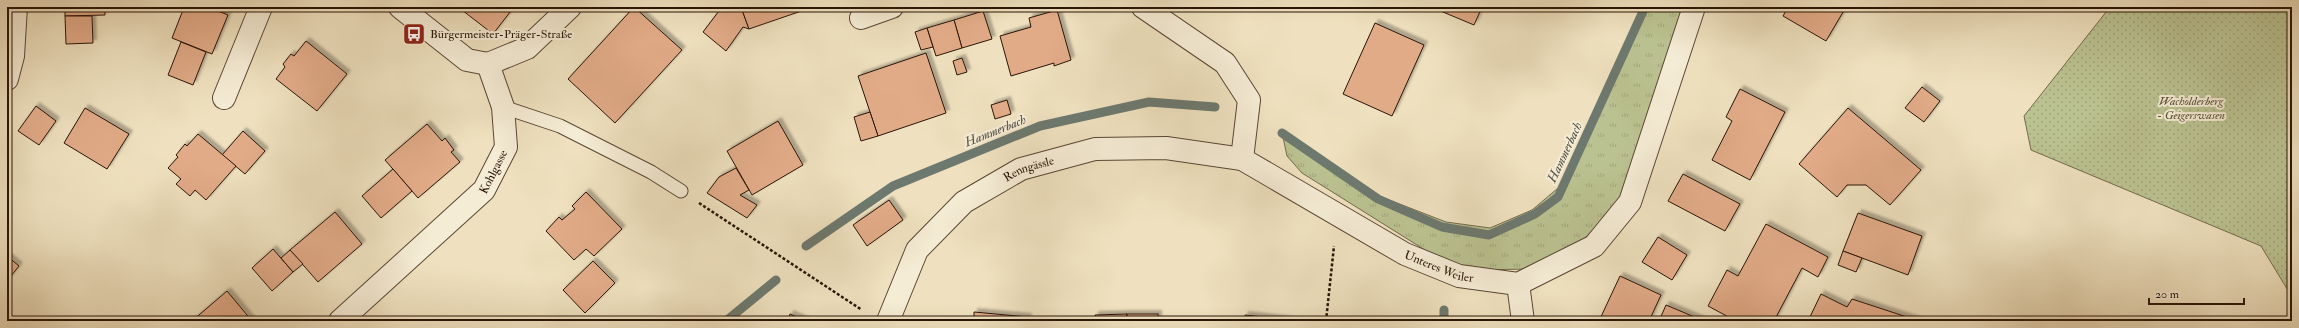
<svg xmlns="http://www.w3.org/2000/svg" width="2299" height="328" viewBox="0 0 2299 328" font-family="'IM FELL Double Pica',serif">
<defs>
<pattern id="grass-tufts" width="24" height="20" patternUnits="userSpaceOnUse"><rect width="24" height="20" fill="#bbc291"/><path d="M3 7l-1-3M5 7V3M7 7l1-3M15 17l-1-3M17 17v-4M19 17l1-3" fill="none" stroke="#a1a67c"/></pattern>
<pattern id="park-dots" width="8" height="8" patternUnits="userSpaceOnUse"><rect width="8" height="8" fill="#bbc291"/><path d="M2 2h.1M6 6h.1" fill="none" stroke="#a1a67c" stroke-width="1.8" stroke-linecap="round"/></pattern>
<filter id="shadow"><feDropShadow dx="3.5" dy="-3.5" stdDeviation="1" flood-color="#0004"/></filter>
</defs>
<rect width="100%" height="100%" fill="#efe1bf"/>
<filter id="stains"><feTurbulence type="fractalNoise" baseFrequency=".005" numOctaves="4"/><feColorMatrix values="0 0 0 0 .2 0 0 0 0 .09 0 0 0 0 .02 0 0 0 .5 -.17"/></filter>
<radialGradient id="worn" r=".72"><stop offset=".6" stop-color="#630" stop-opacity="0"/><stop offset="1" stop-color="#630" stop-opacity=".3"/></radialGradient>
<path fill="url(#grass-tufts)" stroke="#726b4c" d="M1644,7H1691L1620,202L1583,240L1533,269L1468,270L1425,250L1302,173L1287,156L1283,137L1379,196L1446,222L1490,228L1532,210L1564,183Z"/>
<path fill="url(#park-dots)" stroke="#726b4c" d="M2110,7H2292V297L2261,246L2031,150L2024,116Z"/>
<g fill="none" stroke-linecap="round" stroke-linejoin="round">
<g stroke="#6d796f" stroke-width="9">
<path d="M1282,133L1378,199L1442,227L1489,235L1535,214L1558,197L1645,7"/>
<path d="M806,246L893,186L1040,126L1149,102L1215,107"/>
<path d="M1444,310V321"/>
<path d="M726,321L776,280"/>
</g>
</g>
<g fill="#e2ab88" stroke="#291407" filter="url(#shadow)">
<path d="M65,7H105V15L65,16Z"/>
<path d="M182,7H208L228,15L212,54L172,38L183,10H181Z"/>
<path d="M458,7H514L493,34Z"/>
<path d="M634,7L682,50L615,123L568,79Z"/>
<path d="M722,7H741L749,29L743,27L726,51L703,32Z"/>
<path d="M741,7H813L749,29Z"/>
<path d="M1431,7H1482L1474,25Z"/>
<path d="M1788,7H1846L1826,41L1783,16Z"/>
<path d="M1057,10L1071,60L1054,66V63L1011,76L1000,36L1031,27L1029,18Z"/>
<path d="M983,11L992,39L962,48L954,20Z"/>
<path d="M65,16H92L93,43L66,44Z"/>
<path d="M954,20L962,48L936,56L927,28Z"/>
<path d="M1375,23L1424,45L1392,116L1343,94Z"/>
<path d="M927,28L933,47L921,50L915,32Z"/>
<path d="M306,41L347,74L317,111L276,79L285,67L283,64L291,54L294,56Z"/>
<path d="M181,42L206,52L193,85L168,75Z"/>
<path d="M926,53L946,113L878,136L858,76Z"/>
<path d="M962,58L967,72L957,75L953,61Z"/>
<path d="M1922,87L1940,101L1924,122L1905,108Z"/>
<path d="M1740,89L1785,112L1750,180L1712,160L1732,121L1726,117Z"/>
<path d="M1007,100L1011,114L995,119L991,105Z"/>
<path d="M36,106L56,121L39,145L18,131Z"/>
<path d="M85,108L129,134L107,169L64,143Z"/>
<path d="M1848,108L1921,170L1890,205L1866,185H1847L1837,197L1799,164Z"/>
<path d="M870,112L878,136L861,141L854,117Z"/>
<path d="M778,121L803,165L752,195L727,151Z"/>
<path d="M427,124L442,141L445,138L454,150L451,152L460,162L418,198L385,160Z"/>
<path d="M243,131L265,151L245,174L222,155Z"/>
<path d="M198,134L236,166L206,200L195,190L190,196L176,184L181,179L168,168L178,157L176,155L185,144L187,146Z"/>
<path d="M736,168L749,190L740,195L757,205L747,218L707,193L719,177Z"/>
<path d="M393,169L412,191L381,218L362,196Z"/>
<path d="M1683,174L1740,204L1725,231L1668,201Z"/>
<path d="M586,192L622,229L594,256L586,249L574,260L546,231L559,217L562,220L575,209L572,206Z"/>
<path d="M889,200L903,220L867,246L853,225Z"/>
<path d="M335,212L362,244L318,282L290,250Z"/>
<path d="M1858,213L1922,236L1908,275L1843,251Z"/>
<path d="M1766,224L1828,257L1818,277L1802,268L1774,321H1736L1708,306L1727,270L1738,276Z"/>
<path d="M1658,237L1687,255L1672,280L1642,262Z"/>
<path d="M273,249L293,272L272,291L252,268Z"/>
<path d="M290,250L303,264L293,272L281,258Z"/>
<path d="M1843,251L1862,258L1856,272L1838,265Z"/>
<path d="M7,256L19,266L7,281Z"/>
<path d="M593,261L615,283L585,313L563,290Z"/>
<path d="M1620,276L1661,295L1649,321H1599Z"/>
<path d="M227,291L252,321H192Z"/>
<path d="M1821,294L1847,307L1852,299L1919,321H1808Z"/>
<path d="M1666,305L1704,321H1659Z"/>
<path d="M974,312L1028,317V321H974Z"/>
<path d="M790,314L806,321H787Z"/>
<path d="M1127,314V321H1095V315Z"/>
<rect x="1127" y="314" width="31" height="7"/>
<path d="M1245,315L1290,320V321H1244Z"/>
</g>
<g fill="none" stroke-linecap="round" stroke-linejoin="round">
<g stroke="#5a4735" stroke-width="15">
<path id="lane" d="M503,107L560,126L651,172L681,191"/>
</g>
<g stroke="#5a4735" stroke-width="24">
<g id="street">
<path d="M400,7L467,60L488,64"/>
<path id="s1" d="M1143,7L1225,63L1249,100L1242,159L1405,254L1459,276L1518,284L1594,246L1630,202L1694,7"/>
<path d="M861,18L892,7"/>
<path d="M7,79L13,56L16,7"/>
<path d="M224,98L261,7"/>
<path d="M1518,284L1523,321"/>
<path id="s2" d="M340,321L484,190L506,147L503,107L488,64L527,48L570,7"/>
<path id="s3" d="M888,321L917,250L964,202L1021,169L1095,149L1166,148L1242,159"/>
</g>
</g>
<g stroke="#291407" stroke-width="2.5" stroke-dasharray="3 2" stroke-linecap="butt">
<path d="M699,203L862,310"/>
<path d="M1326,321L1334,246"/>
</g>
<use href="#lane" stroke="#f5ecd5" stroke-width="13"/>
<use href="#street" stroke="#f5ecd5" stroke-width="22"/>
</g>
<defs>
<g id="bus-square" transform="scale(1.15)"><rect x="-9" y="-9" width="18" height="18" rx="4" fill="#8f2418" stroke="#f5ecd5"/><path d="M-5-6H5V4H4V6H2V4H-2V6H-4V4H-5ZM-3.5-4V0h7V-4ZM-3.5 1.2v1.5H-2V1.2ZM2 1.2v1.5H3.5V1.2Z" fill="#fff"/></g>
</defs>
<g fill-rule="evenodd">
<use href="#bus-square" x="414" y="34"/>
</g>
<g text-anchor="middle" stroke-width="4" stroke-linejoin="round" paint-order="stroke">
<g font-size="12" fill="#291407" stroke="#f5ecd5" text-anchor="start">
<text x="430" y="38">Bürgermeister-Präger-Straße</text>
</g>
<g font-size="12" font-style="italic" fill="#5c5137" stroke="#f5ecd5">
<text x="2191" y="105">Wacholderberg<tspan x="2191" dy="14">- Geigerswasen</tspan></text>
</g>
<g font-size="12" fill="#291407" stroke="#f5ecd5">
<text dy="4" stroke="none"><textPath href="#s3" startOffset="217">Renngässle</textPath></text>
<text dy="4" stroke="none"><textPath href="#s2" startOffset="215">Kohlgasse</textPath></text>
<text dy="4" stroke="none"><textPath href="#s1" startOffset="428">Unteres Weiler</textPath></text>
</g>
<g font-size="13" font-style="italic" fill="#514f44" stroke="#f5ecd5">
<text transform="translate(995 130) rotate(-22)" y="5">Hammerbach</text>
<text transform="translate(1564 152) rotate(-65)" y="5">Hammerbach</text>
</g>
</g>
<rect width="2299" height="328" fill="none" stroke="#efe1bf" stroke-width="24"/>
<rect x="8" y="8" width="2283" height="312" fill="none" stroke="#291407" stroke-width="2"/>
<rect x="12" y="12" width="2275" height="304" fill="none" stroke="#291407"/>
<path d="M2149 298v6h95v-6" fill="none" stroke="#291407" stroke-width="2"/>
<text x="2155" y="298" font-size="12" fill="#291407" stroke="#f5ecd5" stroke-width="3" paint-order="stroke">20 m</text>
<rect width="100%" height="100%" filter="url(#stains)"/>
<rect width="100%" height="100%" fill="url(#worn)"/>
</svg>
